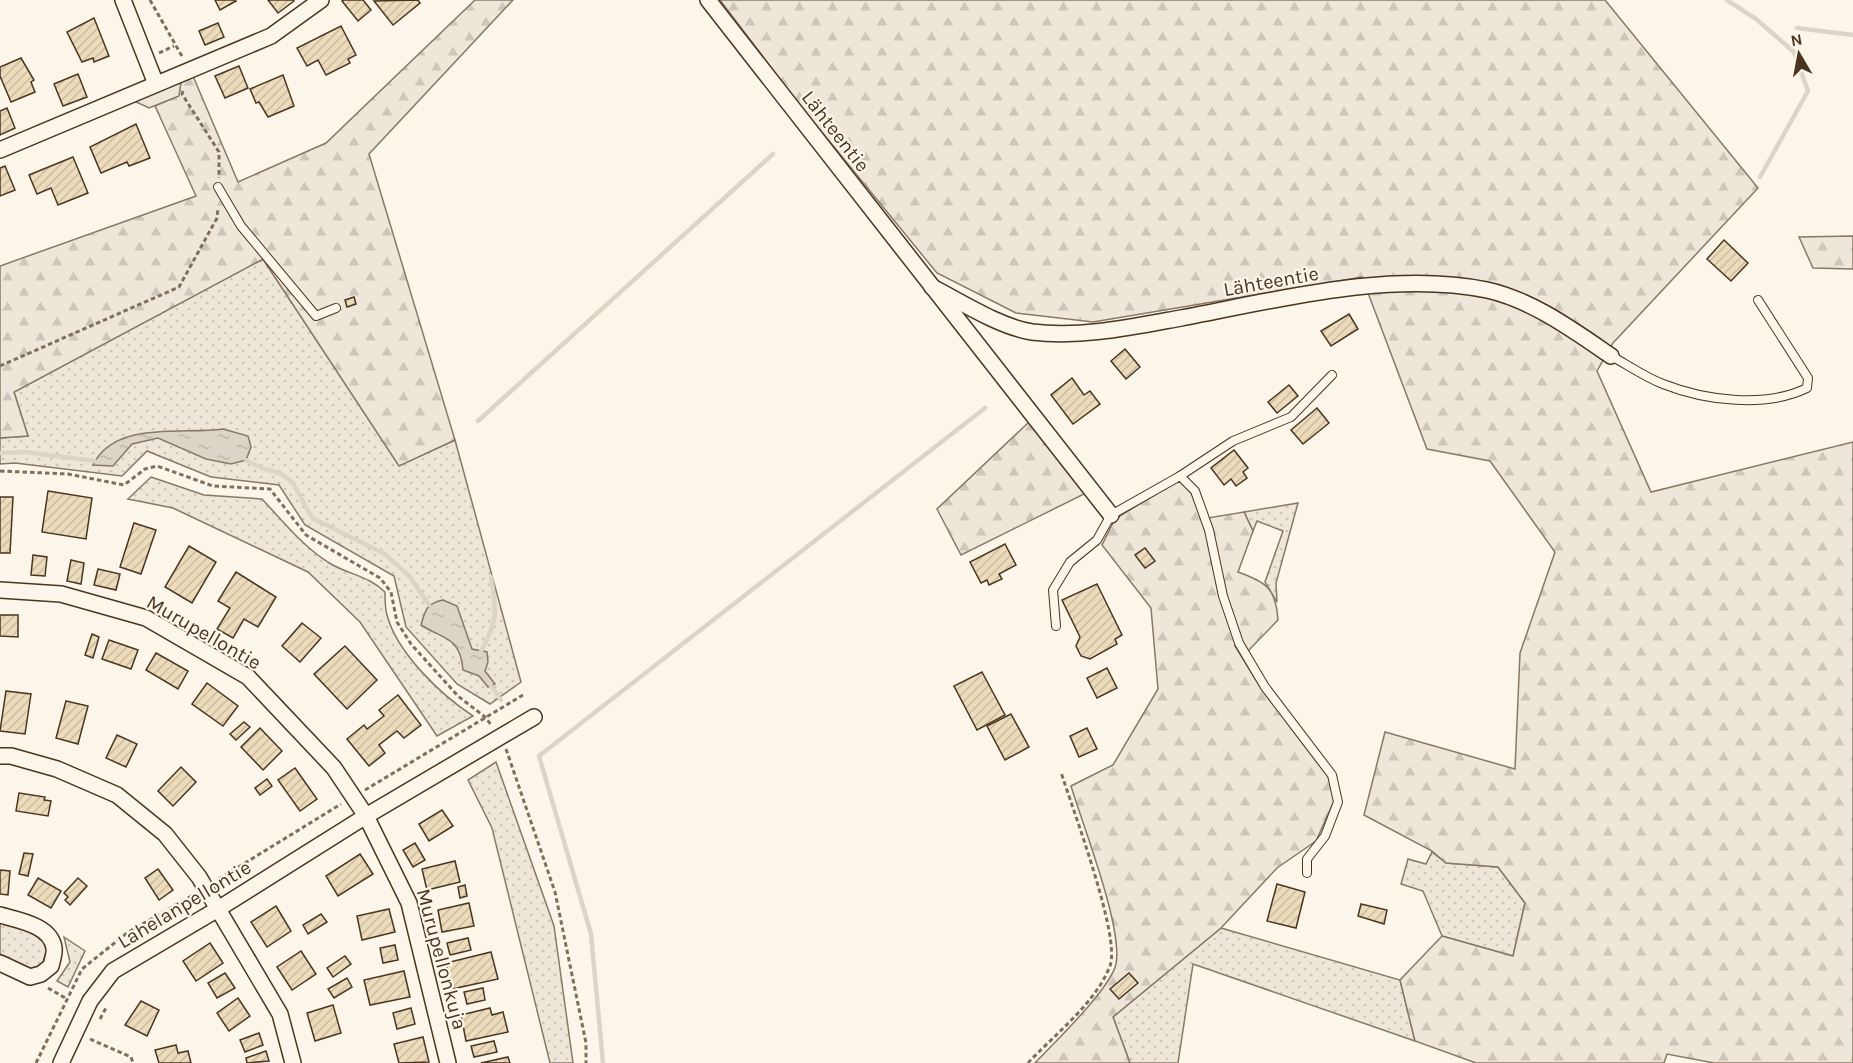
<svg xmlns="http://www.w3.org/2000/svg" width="1853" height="1063" viewBox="0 0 1853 1063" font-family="Karla,sans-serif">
<defs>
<pattern id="grass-dots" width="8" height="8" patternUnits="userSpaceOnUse" patternTransform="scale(1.5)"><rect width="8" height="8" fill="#ede6d9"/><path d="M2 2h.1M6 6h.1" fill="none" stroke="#cdc6ba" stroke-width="1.8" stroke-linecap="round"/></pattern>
<pattern id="forest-firs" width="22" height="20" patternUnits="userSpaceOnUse" patternTransform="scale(1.5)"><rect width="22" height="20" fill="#ede6d9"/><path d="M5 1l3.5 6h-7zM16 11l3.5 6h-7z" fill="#cdc6ba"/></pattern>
<pattern id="water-ripples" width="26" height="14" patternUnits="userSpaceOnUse" patternTransform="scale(1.5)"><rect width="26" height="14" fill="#dcd4c6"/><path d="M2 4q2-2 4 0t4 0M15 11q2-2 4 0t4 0" fill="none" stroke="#beb7aa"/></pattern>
<pattern id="building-hatch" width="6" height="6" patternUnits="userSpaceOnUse" patternTransform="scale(1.5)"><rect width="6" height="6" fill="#ecdcbc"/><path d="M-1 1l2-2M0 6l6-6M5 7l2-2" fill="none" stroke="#ccbda1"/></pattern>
</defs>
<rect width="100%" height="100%" fill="#fbf6e9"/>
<g fill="url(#grass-dots)" stroke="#887966" stroke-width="1.5">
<path d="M263,259L399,465L455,440L521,682L490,704L457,684L406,627L394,576L305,525L279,485L211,477L147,451L122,476L15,463L0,464V438L28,436L14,392Z"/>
<path d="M151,477L204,495L262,499C283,521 304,548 331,564C350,575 369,576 385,592C385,599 385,608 387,615C397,653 441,695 473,716L437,736L360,622L308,572L173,508L128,499Z"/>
<path d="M1298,503L1276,583L1277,602L1265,582L1283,531L1257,521L1253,531L1244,512Z"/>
<path d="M496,762L554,926L573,1063H550L492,828L468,780Z"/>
<path d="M1432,852L1446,863L1498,867L1525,903L1513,956L1442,936L1423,891L1401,884L1408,859L1426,864Z"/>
<path d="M0,920L21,926L44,940L47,949L42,965L29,969L0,954Z"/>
<path d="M1221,928L1400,980L1415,1041L1193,964L1178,1063H1130L1113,1017Z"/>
<path d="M64,937L85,951L68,987L57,981L70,962Z"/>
</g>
<g fill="url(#forest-firs)" stroke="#887966" stroke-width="1.5">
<path d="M475,0H513L369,154L455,440L399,466L263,259L14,392L28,436L0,438V266L196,196L155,106L178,96L181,82L193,76L238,182L326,143Z"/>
<path d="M720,0H1605L1758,188L1613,343L1597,371L1651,492L1853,442V1063H1714L1667,1054L1664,1063H1476L1415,1041L1400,980L1442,936L1513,956L1525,903L1498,867L1446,863L1432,851L1364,815L1385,732L1515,769L1520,653L1555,552L1490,461L1427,449L1362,277L1093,322L1016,313L937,273L798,103Z"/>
<path d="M1853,236V269L1813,268L1799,237Z"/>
<path d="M1029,422L1086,493L961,555L937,509Z"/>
<path d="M1179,480L1192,494L1202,519L1244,512L1253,531L1238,572C1266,582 1276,588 1278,620L1249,650L1235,646L1262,690L1329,778L1334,801L1316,841L1277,868L1221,928L1113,1017L1130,1063H1035C1054,1043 1111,988 1116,964C1123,927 1083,826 1071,786L1113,765L1158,689L1151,608L1102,545L1115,519Z"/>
</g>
<path fill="#ede7d9" stroke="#887966" stroke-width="1.5" d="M181,82L179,96L149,108L134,101Z"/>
<g fill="url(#water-ripples)" stroke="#887966" stroke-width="1.5">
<path d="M223,429L248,436L251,447L246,460L231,464L206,459L158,438L132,444L113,466L93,465C115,420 183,435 223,429Z"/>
<path d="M443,600L457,606L472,649L487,652L488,662L485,671L495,684L488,687L479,676L463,670C460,636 444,640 421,625C425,610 427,603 443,600Z"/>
</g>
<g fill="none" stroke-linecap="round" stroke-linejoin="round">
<g stroke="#dcd4c6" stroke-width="4.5">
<path d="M1727,0L1756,19L1794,52L1808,91L1760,177"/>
<path d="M1797,28L1853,35"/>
<path d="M478,421L773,154"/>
<path d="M0,453L25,452L95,461"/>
<path d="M246,460L262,468L282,474L293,483L312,518L385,554L410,577L429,605"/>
<path d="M481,651C499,619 496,612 491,577"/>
<path d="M491,686L501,700"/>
<path d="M603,1063L591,934L539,756L985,408"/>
</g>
</g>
<g fill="url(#building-hatch)" stroke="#4a3520" stroke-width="1.5">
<path d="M215,0H235L236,1L220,10Z"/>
<path d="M268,0H293L294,1L278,13Z"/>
<path d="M344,0H363L371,10L358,21L342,1Z"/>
<path d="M418,0L420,3L393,25L374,1Z"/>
<path d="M94,18L109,56L94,62L93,58L82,62L67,32Z"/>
<path d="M218,23L224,37L205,45L199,31Z"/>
<path d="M341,26L356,55L348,59L350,63L326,75L318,60L307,66L297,48Z"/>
<path d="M21,58L34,80L31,82L35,92L11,102L0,76V67Z"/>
<path d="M239,66L248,88L225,98L215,76Z"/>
<path d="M78,74L87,97L63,106L54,84Z"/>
<path d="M283,75L294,106L268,117L259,102L256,103L250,89Z"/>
<path d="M7,108L15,128L0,135V111Z"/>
<path d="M136,124L150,158L129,166L127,162L101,173L90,147Z"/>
<path d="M73,157L88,193L58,205L51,188L37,194L29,175Z"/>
<path d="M5,166L15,190L0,196V168Z"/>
<path d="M1724,240L1748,263L1731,281L1707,259Z"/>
<path d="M354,297L356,304L347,307L345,300Z"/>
<path d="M1349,314L1358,329L1331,346L1321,331Z"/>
<path d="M1125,349L1140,367L1126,379L1111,361Z"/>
<path d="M1072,378L1084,395L1090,391L1100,404L1073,424L1051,395Z"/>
<path d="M1289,385L1298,396L1277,413L1268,402Z"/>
<path d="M1317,408L1329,423L1303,444L1291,430Z"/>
<path d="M1234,450L1248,468L1243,472L1247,478L1236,486L1231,479L1224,485L1211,468Z"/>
<path d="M48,491L92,498L86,539L42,532Z"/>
<path d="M0,497H13L10,553H0Z"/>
<path d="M134,523L156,530L141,574L120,567Z"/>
<path d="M1005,544L1016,565L999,574L1002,579L989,585L987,580L981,583L970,562Z"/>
<path d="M189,546L216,562L192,603L165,587Z"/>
<path d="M1145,548L1155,561L1145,568L1135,555Z"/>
<path d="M33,555L47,557L45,576L31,575Z"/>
<path d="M71,560L84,563L81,584L67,581Z"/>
<path d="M98,569L120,574L116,590L94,585Z"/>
<path d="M236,572L276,597L258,627L244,619L233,638L217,629L230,608L218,601Z"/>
<path d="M1097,584L1122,635L1115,639L1117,644L1090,659L1081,656L1076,646L1080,637L1062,600Z"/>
<path d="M0,615H18V637L0,636Z"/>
<path d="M302,623L321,638L300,662L282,646Z"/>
<path d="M92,634L99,637L93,658L85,655Z"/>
<path d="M109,640L138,650L131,669L102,659Z"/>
<path d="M345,646L377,680L347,709L314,674Z"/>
<path d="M156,653L188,671L178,689L146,670Z"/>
<path d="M1107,668L1117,688L1097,698L1087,678Z"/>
<path d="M982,672L1005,715L977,730L954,686Z"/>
<path d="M207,683L238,706L223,726L192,704Z"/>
<path d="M6,691L31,694L25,734L0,731Z"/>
<path d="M398,695L421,725L404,738L397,731L379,745L385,753L369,766L347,739L364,725L367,729L384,716L379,710Z"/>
<path d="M66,701L88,706L78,744L56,738Z"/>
<path d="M1011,714L1029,747L1005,760L987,726Z"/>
<path d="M244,722L250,727L236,740L230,734Z"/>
<path d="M260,728L282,751L263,770L241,747Z"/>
<path d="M1087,728L1097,749L1079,757L1070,736Z"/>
<path d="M117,735L137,744L126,767L106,758Z"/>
<path d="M181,767L196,782L173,806L158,791Z"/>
<path d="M295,768L317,799L300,811L278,780Z"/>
<path d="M267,779L272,786L260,795L255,788Z"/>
<path d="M19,793L45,797L44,800L51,801L48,816L16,811Z"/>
<path d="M442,810L453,826L429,841L419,824Z"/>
<path d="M415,843L425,860L413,867L403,850Z"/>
<path d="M24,853L33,854L28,876L19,874Z"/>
<path d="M360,854L373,874L338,896L326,876Z"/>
<path d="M455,861L460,882L427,890L422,869Z"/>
<path d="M158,869L173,890L159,900L145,878Z"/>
<path d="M0,870L10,871L8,895L0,894Z"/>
<path d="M38,878L61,891L51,908L28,895Z"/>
<path d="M78,878L87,886L70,905L65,900L68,897L64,893Z"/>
<path d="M1277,884L1305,892L1296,928L1267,921Z"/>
<path d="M465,885L467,896L460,898L458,887Z"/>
<path d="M469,903L474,926L442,932L438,910Z"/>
<path d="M1361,904L1387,910L1384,924L1358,916Z"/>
<path d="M276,906L291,931L267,947L251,922Z"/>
<path d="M389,909L395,932L362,940L357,916Z"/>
<path d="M321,914L327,922L308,934L303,925Z"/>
<path d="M468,938L471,950L450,955L447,943Z"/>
<path d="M210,943L223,963L196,981L183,961Z"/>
<path d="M395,945L398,960L383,963L380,948Z"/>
<path d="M301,951L316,974L292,990L277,967Z"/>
<path d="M491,952L498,979L452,989L446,963Z"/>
<path d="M345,956L351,964L333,977L327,968Z"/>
<path d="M404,971L410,997L370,1005L364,980Z"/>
<path d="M225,973L235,988L217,998L208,983Z"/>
<path d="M1129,973L1138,983L1119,999L1110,989Z"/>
<path d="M347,978L352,987L334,998L328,989Z"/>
<path d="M483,988L485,1000L467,1004L464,992Z"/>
<path d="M238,998L250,1016L229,1031L217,1013Z"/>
<path d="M141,1001L159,1010L147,1036L125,1025Z"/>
<path d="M333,1005L341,1033L315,1041L307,1013Z"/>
<path d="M411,1008L415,1024L397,1029L393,1013Z"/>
<path d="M490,1008L492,1015L503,1012L508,1032L466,1041L461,1015Z"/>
<path d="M259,1033L263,1045L245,1052L240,1040Z"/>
<path d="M423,1037L429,1062L399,1063L394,1044Z"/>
<path d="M494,1041L497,1052L474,1057L471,1046Z"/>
<path d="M176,1045L178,1053L188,1051L191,1063H159L155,1050Z"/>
<path d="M266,1051L269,1061L247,1063L246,1058Z"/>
<path d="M508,1057L510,1063H481Z"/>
</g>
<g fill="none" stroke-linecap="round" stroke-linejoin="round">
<g stroke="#4a3520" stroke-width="10">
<g id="service">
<path d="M218,187L241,226L316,316L336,308"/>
<path d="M1611,356C1628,365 1645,377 1663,384C1706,401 1766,408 1807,388L1808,378L1758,300"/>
<path d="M1180,476L1233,441L1291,417L1332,375"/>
<path d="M1056,626L1053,590L1070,562L1097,540L1111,515L1180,476L1195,491L1209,530L1223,596L1239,643L1265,687L1332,775L1338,802L1325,836L1307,859V873"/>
</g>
</g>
<g stroke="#4a3520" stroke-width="18">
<g id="minor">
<path d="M123,0L156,84"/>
<path d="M708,0L1111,515"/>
<path d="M0,150L271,36L321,0"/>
<path d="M932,287C961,302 1000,327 1032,332C1081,338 1132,327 1181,318C1277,300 1390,270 1487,290C1532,300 1573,330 1611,356"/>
<path d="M0,590L61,594L146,618L248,677L334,768L366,816L218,909L113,971L90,1001L61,1063"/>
<path d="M0,756H11L57,769L117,795L165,834L199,877L280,1014L293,1063"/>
<path d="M0,915C17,920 51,925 54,948C55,953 52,961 51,966L41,974L30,977L0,963"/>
<path d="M448,1063L409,903L366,816L534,717"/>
</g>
</g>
<g stroke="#7f6f5c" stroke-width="3" stroke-dasharray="4.5 3" stroke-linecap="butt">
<path d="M150,0L183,58"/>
<path d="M159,53L174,46"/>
<path d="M183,91L182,94L219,152V178"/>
<path d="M0,366L179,287L217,218L218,208"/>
<path d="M0,471L68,474L124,485L145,469L157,466L213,486L270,489L306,535L380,578L391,592L397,622L411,644L458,696L485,717L492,726"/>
<path d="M506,749L555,892L586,1043V1063"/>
<path d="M365,790L523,695"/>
<path d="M219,879L341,804"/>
<path d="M48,988L67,999"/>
<path d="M100,1019L107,1006"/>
<path d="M90,1039L131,1057L133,1063"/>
<path d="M36,1063L82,969L127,933L193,895"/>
<path d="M1028,1063C1055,1034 1095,1004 1110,966C1121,936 1072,808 1061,772"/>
</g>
<use href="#service" stroke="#fbf6e9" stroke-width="8"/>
<use href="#minor" stroke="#fbf6e9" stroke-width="15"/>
</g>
<g text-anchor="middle" stroke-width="4.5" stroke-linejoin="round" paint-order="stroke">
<g font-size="20" fill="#4a3520" stroke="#fbf6e9">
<text transform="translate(836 131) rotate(52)" y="7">Lähteentie</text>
<text transform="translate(1271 281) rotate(-10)" y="7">Lähteentie</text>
<text transform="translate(204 632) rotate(30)" y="7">Murupellontie</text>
<text transform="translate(184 904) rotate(-31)" y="7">Lahelanpellontie</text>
<text transform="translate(442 959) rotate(75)" y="7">Murupellonkuja</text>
</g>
</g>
<g transform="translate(1799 54) rotate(350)" stroke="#fbf6e9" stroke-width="4.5" paint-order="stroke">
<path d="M0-4.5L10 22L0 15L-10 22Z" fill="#4a3520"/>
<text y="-9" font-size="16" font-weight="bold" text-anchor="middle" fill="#4a3520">N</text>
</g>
</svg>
